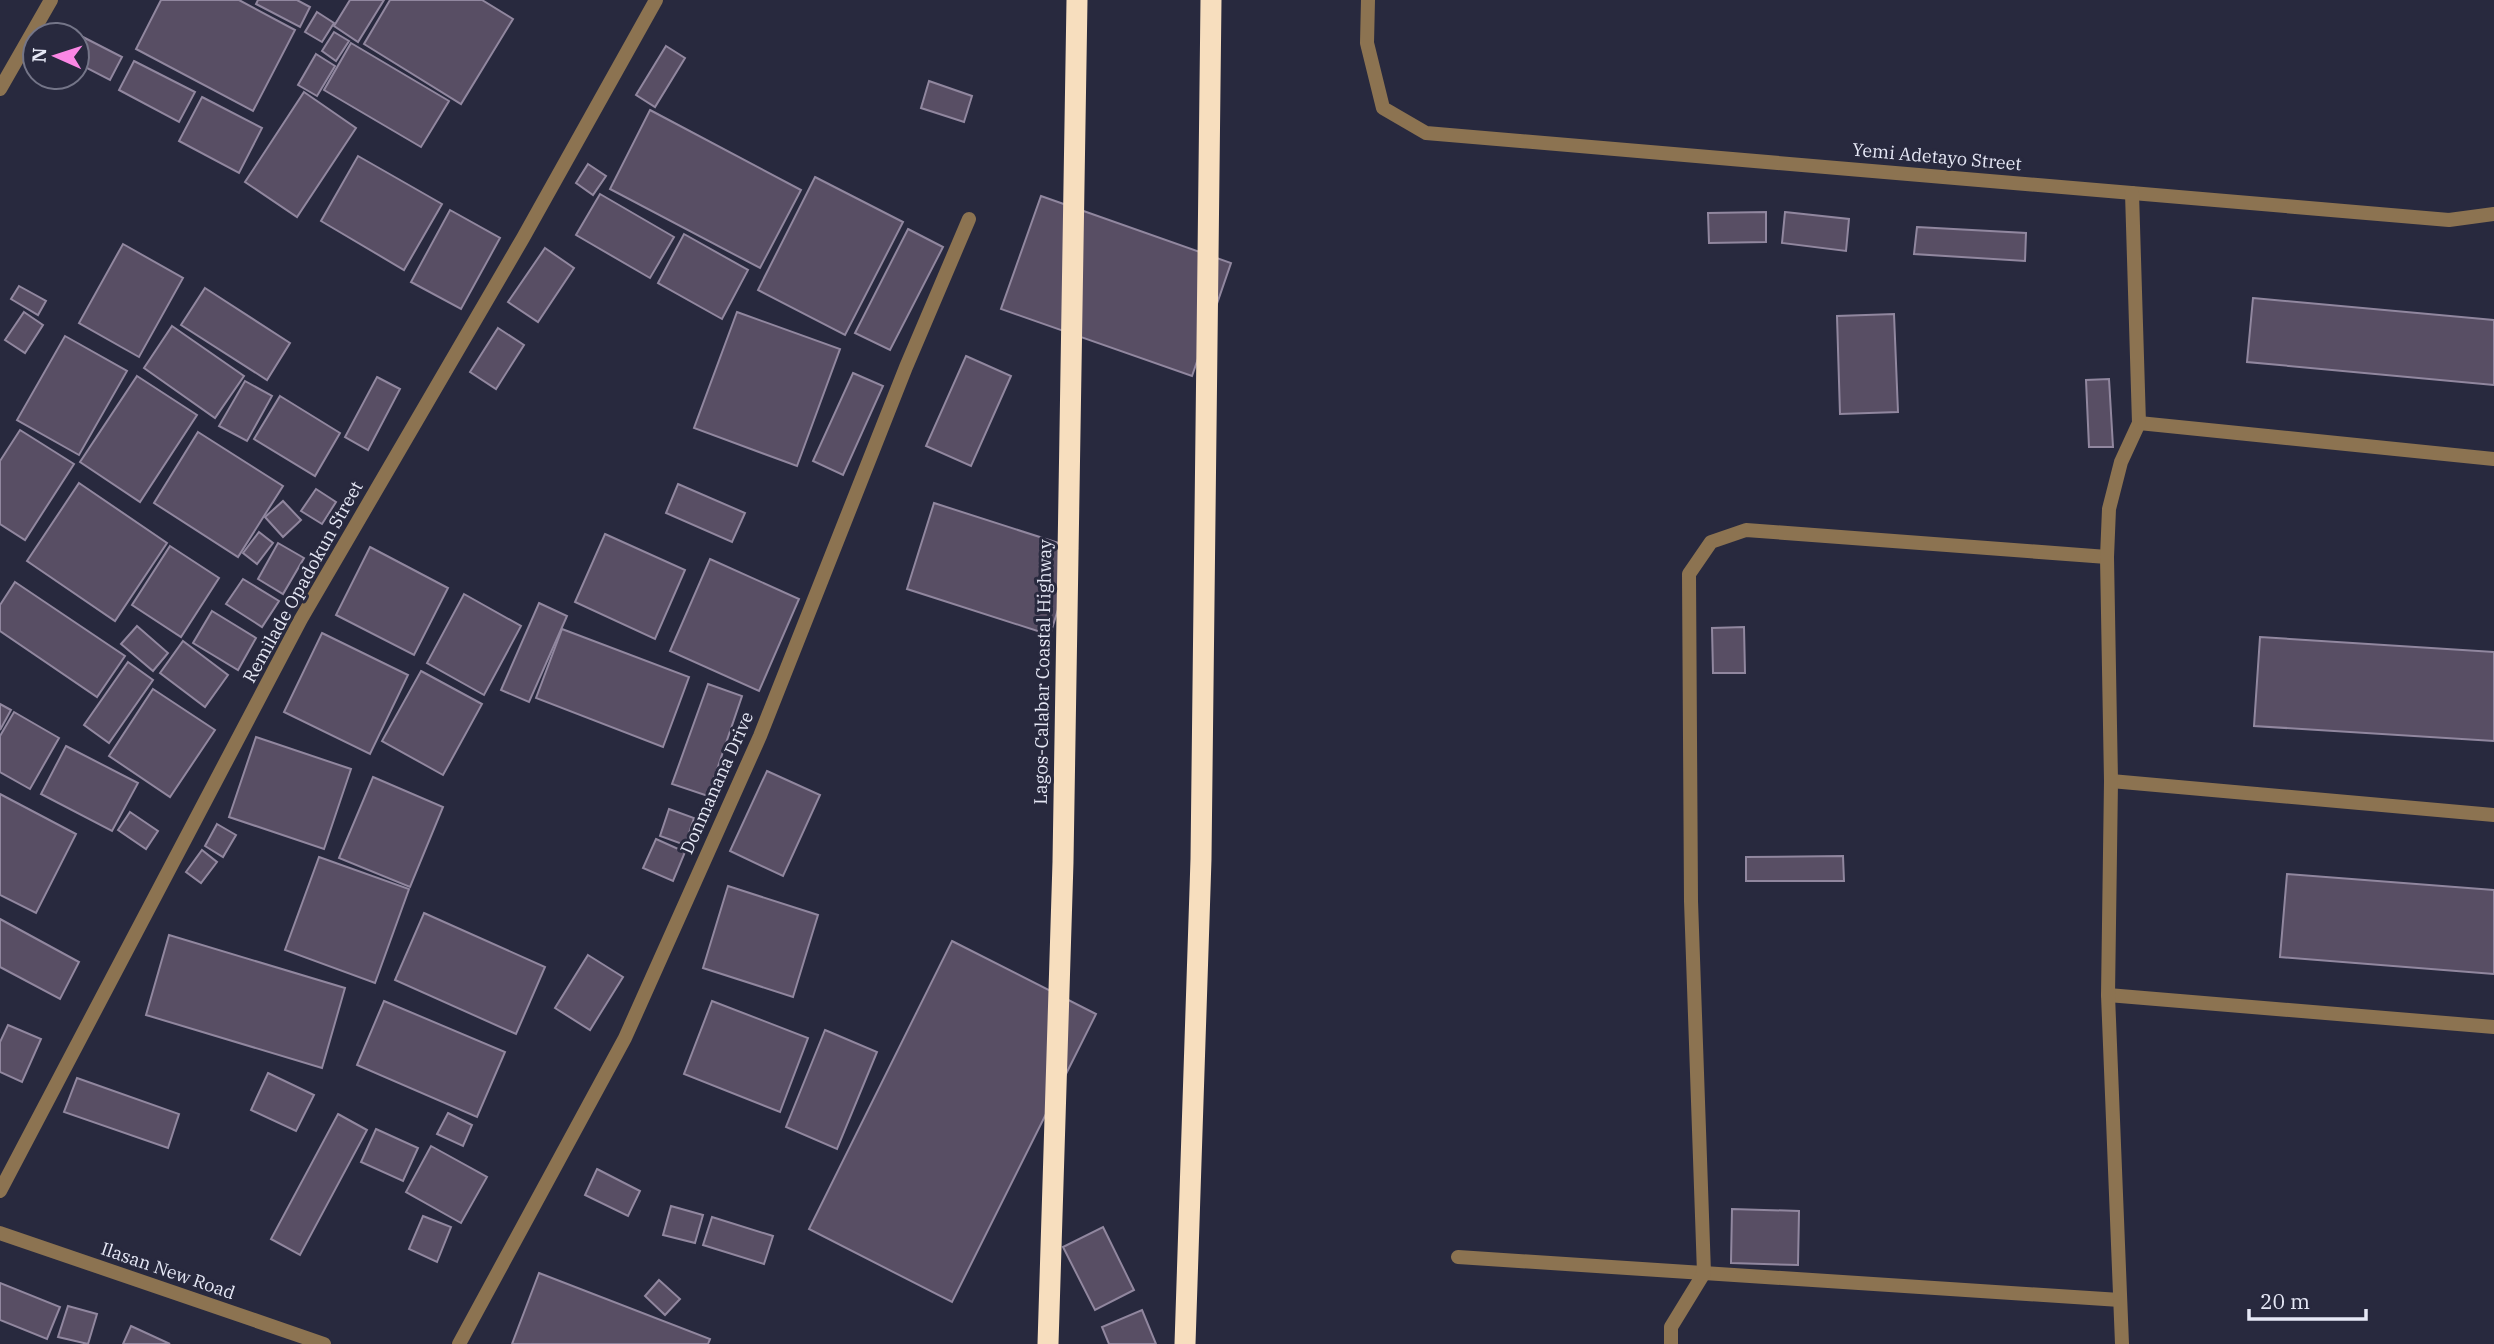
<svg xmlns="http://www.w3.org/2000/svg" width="2494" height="1344" viewBox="0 0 2494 1344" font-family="'IBM Plex Serif',serif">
<rect width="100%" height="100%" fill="#28293e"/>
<g fill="#584e64" stroke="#91879f" stroke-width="2">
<path d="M161,0H239L295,30L253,111L136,49Z"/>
<path d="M258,0H297L310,7L300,27L256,4Z"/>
<path d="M350,0H384L358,42L334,26Z"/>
<path d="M390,0H482L513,19L461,104L364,44Z"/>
<path d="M317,12L334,23L322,42L305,32Z"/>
<path d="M334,32L349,41L336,61L322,51Z"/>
<path d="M79,35L122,57L110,80L77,63V39Z"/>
<path d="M351,43L449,101L421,147L324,90Z"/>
<path d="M666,46L685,58L655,107L636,95Z"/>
<path d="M316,54L335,66L317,96L298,85Z"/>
<path d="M134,61L195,92L179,122L119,90Z"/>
<path d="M929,81L972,96L964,122L921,108Z"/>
<path d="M304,92L356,128L297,217L245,182Z"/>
<path d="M202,97L262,128L239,173L179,141Z"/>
<path d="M650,110L801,190L760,268L610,189Z"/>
<path d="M358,156L442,204L404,270L321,221Z"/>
<path d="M588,164L606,176L593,195L576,183Z"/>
<path d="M815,177L903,222L845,335L758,290Z"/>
<path d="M600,194L674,237L650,278L576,235Z"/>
<path d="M1041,196L1231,263L1192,376L1001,309Z"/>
<path d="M450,210L500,238L461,309L411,282Z"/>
<path d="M1766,212V242L1709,243L1708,213Z"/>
<path d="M1785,212L1849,219L1846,251L1782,243Z"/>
<path d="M1917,227L2026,233L2025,261L1914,254Z"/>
<path d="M908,229L943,247L890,350L855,333Z"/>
<path d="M684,234L748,270L722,319L658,283Z"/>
<path d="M123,244L183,278L139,357L79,323Z"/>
<path d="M545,248L574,268L538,322L508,302Z"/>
<path d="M19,286L46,301L38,315L11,299Z"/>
<path d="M205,288L290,343L267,380L181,325Z"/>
<path d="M2253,298L2494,320V385L2247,362Z"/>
<path d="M24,312L43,325L25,353L5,340Z"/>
<path d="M737,312L840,349L797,466L694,428Z"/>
<path d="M1894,314L1898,412L1840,414L1837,316Z"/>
<path d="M172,326L244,376L215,418L144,368Z"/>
<path d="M498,328L524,345L496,389L470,372Z"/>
<path d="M65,336L127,371L79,455L17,420Z"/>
<path d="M966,356L1011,376L971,466L926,446Z"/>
<path d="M853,373L883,386L843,475L813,461Z"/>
<path d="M137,376L197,415L140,502L80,462Z"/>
<path d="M377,377L400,389L368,450L345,437Z"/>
<path d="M2109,379L2113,447H2089L2086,380Z"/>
<path d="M245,381L272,396L247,441L219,426Z"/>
<path d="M280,396L340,433L315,476L254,439Z"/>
<path d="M20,430L74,464L25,540L0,524V461Z"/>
<path d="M198,432L283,486L238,557L154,503Z"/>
<path d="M79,483L167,543L115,621L27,561Z"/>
<path d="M678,484L745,513L732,542L666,513Z"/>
<path d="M316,489L336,502L322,524L301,511Z"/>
<path d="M283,501L301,520L283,537L265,517Z"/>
<path d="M934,503L1077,549L1050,635L907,589Z"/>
<path d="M259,532L273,543L257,564L243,553Z"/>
<path d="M605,534L685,570L655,639L575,602Z"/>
<path d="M278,543L304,558L283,594L258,579Z"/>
<path d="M170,546L219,578L181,637L132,605Z"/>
<path d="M370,547L448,588L414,655L336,615Z"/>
<path d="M710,559L799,599L759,691L670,651Z"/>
<path d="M243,579L279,601L262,627L226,604Z"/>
<path d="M15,582L125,656L97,697L0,631V605Z"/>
<path d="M464,594L521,626L484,695L427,663Z"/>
<path d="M539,603L567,616L529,702L501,690Z"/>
<path d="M212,611L256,638L238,670L193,643Z"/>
<path d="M137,626L168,653L153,671L121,644Z"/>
<path d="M1744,627L1745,673H1713L1712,628Z"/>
<path d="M562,629L689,677L663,747L536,698Z"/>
<path d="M322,633L408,675L370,754L284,712Z"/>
<path d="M2260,637L2494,652V741L2254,726Z"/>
<path d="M183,641L228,675L205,707L160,673Z"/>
<path d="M128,662L153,680L109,743L84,725Z"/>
<path d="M421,671L482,704L443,775L382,741Z"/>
<path d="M708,684L742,696L708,796L672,784Z"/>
<path d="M153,689L215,730L170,797L109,756Z"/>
<path d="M0,704L11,710L0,730Z"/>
<path d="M14,712L59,738L30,789L0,772V736Z"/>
<path d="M256,737L351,769L324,849L229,817Z"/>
<path d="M66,746L138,783L112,831L41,794Z"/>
<path d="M767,771L820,795L783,876L730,851Z"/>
<path d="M373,777L443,807L410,887L339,858Z"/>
<path d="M0,794L76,834L36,913L0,895Z"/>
<path d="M669,809L694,818L685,845L660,836Z"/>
<path d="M130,812L158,831L146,849L118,830Z"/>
<path d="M217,824L236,835L223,857L205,846Z"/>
<path d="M656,839L685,852L673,881L643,868Z"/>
<path d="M202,850L217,862L201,883L186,872Z"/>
<path d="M1843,856L1844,881H1746V857Z"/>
<path d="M319,857L409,889L375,983L285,950Z"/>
<path d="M2287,874L2494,890V974L2280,957Z"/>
<path d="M728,886L818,915L793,997L703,968Z"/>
<path d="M424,913L545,967L516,1034L395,980Z"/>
<path d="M0,919L79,962L60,999L0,967Z"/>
<path d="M169,935L345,988L322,1068L146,1015Z"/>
<path d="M952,941L1096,1014L952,1302L809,1229Z"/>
<path d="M588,955L623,977L590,1030L555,1008Z"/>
<path d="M384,1001L505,1052L477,1117L357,1065Z"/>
<path d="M712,1001L808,1038L780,1112L684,1074Z"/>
<path d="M8,1025L41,1039L22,1082L0,1072V1042Z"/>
<path d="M825,1030L877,1052L837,1149L786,1127Z"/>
<path d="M268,1073L314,1095L296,1131L251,1110Z"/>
<path d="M77,1078L179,1114L168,1148L64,1112Z"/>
<path d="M448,1113L472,1125L463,1146L437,1134Z"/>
<path d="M338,1114L367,1130L300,1255L271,1239Z"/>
<path d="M376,1129L418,1148L403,1181L361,1162Z"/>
<path d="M431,1146L487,1177L461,1223L406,1192Z"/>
<path d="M597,1169L640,1191L628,1216L585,1195Z"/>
<path d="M671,1206L703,1215L695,1243L663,1235Z"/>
<path d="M1732,1209L1799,1211L1798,1265L1731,1263Z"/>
<path d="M423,1216L451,1227L437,1262L409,1249Z"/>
<path d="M712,1217L773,1236L764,1264L703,1245Z"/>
<path d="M1103,1227L1134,1290L1095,1310L1063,1247Z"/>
<path d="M539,1273L710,1339L708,1344H512Z"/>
<path d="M659,1280L680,1299L665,1315L645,1296Z"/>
<path d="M0,1283L60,1307L47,1339L0,1320Z"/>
<path d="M68,1306L97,1314L88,1344L58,1337Z"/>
<path d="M1142,1310L1156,1344H1109L1102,1327Z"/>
<path d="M131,1326L170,1344H123Z"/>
</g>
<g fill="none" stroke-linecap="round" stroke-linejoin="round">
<g stroke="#8c7351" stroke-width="14">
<path d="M1368,0L1367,43L1383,108L1426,133L2449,220L2494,214"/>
<path d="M0,89L51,0"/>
<path d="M2139,423L2494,459"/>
<path d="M2111,781L2494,815"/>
<path d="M2108,995L2494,1027"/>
<path d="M0,1191L301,619L523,238L656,0"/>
<path d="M0,1233L324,1344"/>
<path d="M1458,1257L2120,1300"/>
<path d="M459,1344L625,1038L760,736L906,367L969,219"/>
<path d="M1671,1344V1327L1704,1273L1691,901L1689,574L1711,542L1746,530L2107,557"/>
<path d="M2122,1344L2108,995L2111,781L2107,557L2109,509L2121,462L2139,423L2132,193"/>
</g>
<g stroke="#f7debe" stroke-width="21">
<path d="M1048,1344L1063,862L1077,0"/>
<path d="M1185,1344L1201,859L1211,0"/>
</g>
</g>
<g text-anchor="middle" stroke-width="6" stroke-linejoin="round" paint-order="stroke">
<g font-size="18" fill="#e6e8f6" stroke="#28293e">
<text transform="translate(1937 157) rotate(5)" y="6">Yemi Adetayo Street</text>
<text transform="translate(303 582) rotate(-61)" y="6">Remilade Opadokun Street</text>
<text transform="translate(1043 672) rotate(-89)" y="6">Lagos-Calabar Coastal Highway</text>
<text transform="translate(717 783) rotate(-66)" y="6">Donmanana Drive</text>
<text transform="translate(168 1271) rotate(19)" y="6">Ilasan New Road</text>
</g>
</g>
<g transform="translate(56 56) rotate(273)"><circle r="33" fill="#28293e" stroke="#747588" stroke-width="2"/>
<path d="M0-5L12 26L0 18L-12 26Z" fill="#fb87e5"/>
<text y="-10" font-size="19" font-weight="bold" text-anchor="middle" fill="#e6e8f6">N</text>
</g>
<path d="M2249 1309v10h117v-10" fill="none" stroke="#e6e8f6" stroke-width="3.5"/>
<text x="2260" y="1309" font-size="21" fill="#e6e8f6" stroke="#28293e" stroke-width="5" paint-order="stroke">20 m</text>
</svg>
